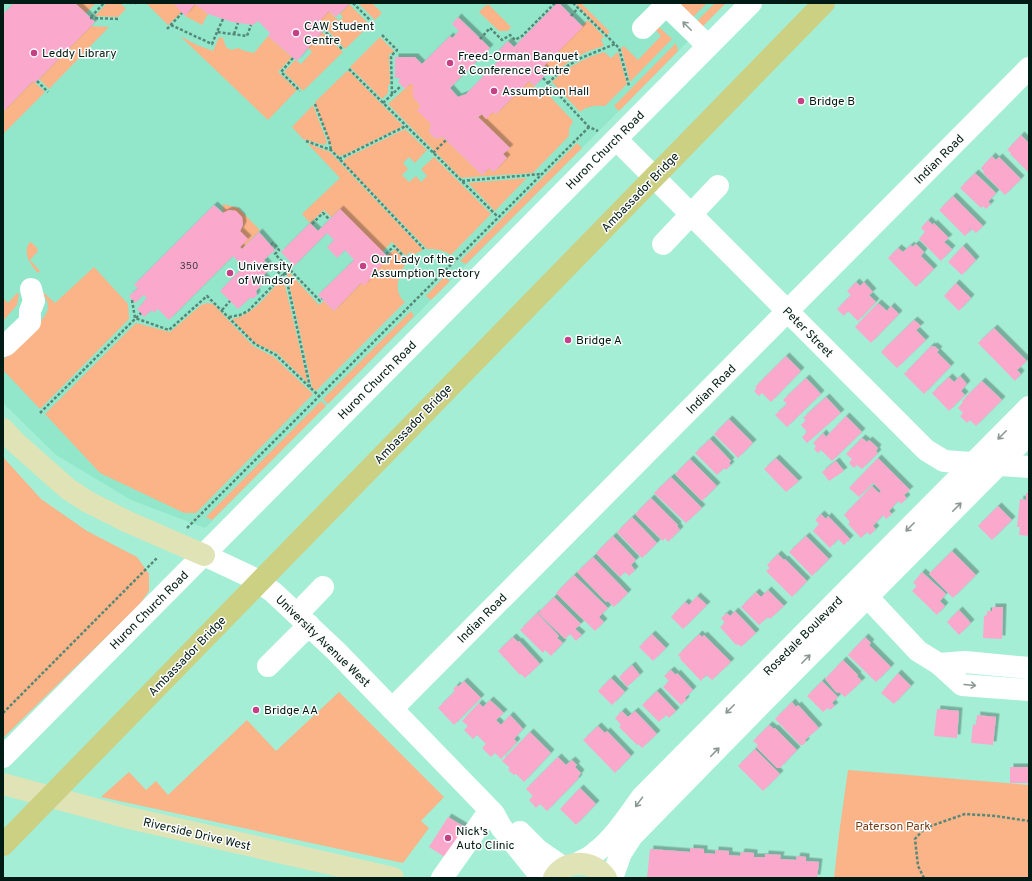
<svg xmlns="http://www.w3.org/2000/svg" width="1032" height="881" viewBox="0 0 1032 881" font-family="Overpass,sans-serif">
<defs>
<filter id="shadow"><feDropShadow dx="3.5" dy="-3.5" stdDeviation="0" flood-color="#0004"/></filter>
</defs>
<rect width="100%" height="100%" fill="#a4eed6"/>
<path fill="#92e7cb" d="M3,3H726L205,528L131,500L56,455L3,403Z"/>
<g fill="#fbb388">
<path d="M75,3H96L86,13Z"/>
<path d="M107,3H120L126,9L118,17L95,16Z"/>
<path d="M146,3H173L182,12L168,25Z"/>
<path d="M358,3H372L382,13L375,20Z"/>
<path d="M575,3H581L610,32L607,35Z"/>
<path d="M683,3H707L688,22L676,10Z"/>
<path d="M715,3H726L700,29L692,26Z"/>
<path d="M195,4L208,14L202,25L185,16Z"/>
<path d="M349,4L370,25L345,49L319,21L329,11L339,21L343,17L340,14Z"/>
<path d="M486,5H489L511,27L508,31H499L479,12Z"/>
<path d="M588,20L604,37L601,39L604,46C583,52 567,61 552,76L543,67L582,27V26Z"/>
<path d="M91,26L109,27L49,89L39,79Z"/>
<path d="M659,27L672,39L630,82L621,48L624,46L638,60L661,36L656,30Z"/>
<path d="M322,32L343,52L303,91L284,72L295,60L301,64L312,52L308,48Z"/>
<path d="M180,36L197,45L213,51L219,37L223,38L226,47L231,50L238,48L245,51L254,53L268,36L292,57L278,72L297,90L268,120Z"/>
<path d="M380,37L394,51L389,55L390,83L388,87V93L382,99L350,67Z"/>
<path d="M676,43L678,51L619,111L614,106Z"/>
<path d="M604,52L611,58L618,52L627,84L605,106C595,105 587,106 580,112L552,82C567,67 584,58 604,52Z"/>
<path d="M347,71L350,72L403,126L344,155L339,156L333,151L315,102Z"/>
<path d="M33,81L45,92L3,134V112Z"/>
<path d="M529,81L540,92L543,89L573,121L569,129V136L533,173L461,178L388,104L410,84H413V97L421,106L431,124L429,132L436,139L443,137L482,175L489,168L494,172L507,158L503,154L510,148L478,117L482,114L486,118L493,112L496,114Z"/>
<path d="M313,105L326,139L327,143L324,145L303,139L292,127Z"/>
<path d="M405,129L427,150L415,163L409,157L403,163L408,169L402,175L409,182L416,176L421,182L427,176L421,169L434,157L491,214L451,255C443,250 436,249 427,249L343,162L346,158Z"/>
<path d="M307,143L330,152L423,250L413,255L410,252L406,256L392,242L382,252L340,209L331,217L324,210L310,223L302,214L340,178Z"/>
<path d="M577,143L582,148L466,264L460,261Z"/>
<path d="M527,178L495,211L468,183Z"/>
<path d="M223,204L238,208L260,230L242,249L240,247V231L243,225C241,213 235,206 223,213Z"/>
<path d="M31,242L37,248L38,251L30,260L40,271L38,273C30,264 23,254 29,243Z"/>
<path d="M395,249L404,259L402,261L405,265C398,276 393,293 405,302L316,391L312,387L287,274L289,272L319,305L324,301L334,311L361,283L371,277L370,276L388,258L387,256Z"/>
<path d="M94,267L128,304L129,319L40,409L3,370V360C13,350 47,320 48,308C48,302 46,297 42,294L44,293L55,303Z"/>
<path d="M283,277L308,383L277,353L255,343L232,319C252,317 270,291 283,277Z"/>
<path d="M444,277L450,281L431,300L426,296Z"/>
<path d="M17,293L19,294L17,305L3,321V298L8,303Z"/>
<path d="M207,303L213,304L253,346L274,357L313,394L196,513H184L100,473L45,414L136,323L170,332L201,305Z"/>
<path d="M411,311L414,316L328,404L323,399Z"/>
<path d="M321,401L326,406L212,520L206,517Z"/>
<path d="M3,457L41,499L87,531L137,557L149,574V591L140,604L3,738Z"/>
<path d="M339,692L444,797L421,821L429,828L403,863L101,797L129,772L146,790L156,781L168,795L247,720L276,751Z"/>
<path d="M848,770L1029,785V878H834L839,834Z"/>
</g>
<g fill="#faa9cc" filter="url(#shadow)">
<path d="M14,3H75L95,22L35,83L33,81L3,112V14Z"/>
<path d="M173,3H350L336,17L329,11L315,26L322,32L297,61L268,36L270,33L258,21L253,25L232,22L208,14L195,4L185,16Z"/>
<path d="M557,3H559L583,27L543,67L548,72L535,86L529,81L496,114L493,112L486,119L482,114L478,117L510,148L503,154L507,158L494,172L489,168L482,175L443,137L436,139L429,132L431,124L417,110L421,106L413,97V84H410L405,89L398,82L400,78H395V57H415L422,64L450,36L452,38L459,31L452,24L458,17L490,48L450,88L458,97L466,94L501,58L496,53L508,41L514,47Z"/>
<path d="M1021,135L1029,143V173L1010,154L1011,153L1007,150Z"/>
<path d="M992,156L996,160L999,157L1021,179L1005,195L983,173L984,172L981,168Z"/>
<path d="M975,173L996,193L988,202L991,204L986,209L983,206L981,208L960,188Z"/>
<path d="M953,196L983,226L976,233L969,227L971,230L965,236L939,210Z"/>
<path d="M214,205L223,213L229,210L236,211L242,217L243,225L240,231L248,239L240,247L242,249L259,232L275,250L264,260L268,265V271L263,276L267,280L256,291L257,295L254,298H250L238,309L220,291L243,267L233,256L169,320L158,309L154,313L152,310L144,317L137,309L144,302L143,301L147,298L144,295L135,303L129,296L138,288L134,285Z"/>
<path d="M340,209L389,258L370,276L372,277L364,286L361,283L334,311L318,295L354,260L345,250L337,258L327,247L334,240L327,233L294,266L281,252L310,223L318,231Z"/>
<path d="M928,220L933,225L934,223L949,238L944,242L952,249L941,261L919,239L925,232L921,228Z"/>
<path d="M916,244L924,252L921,256L934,269L916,287L888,258L898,248L903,252L911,245L912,247Z"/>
<path d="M963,246L976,260L962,275L948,262Z"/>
<path d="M856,282L860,286L864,282L873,292L869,295L876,302L858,321L848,311L844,316L837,309L851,295L847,291Z"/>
<path d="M956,283L971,298L959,311L944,296Z"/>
<path d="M878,303L887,311L891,306L899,314L871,343L855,327Z"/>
<path d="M914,320L921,326L916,330L926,340L897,368L881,352Z"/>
<path d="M994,328L1027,361L1017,370L1021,374L1015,381L978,343Z"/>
<path d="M931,346L932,347L934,346L939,350L937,352L951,366L924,394L904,374Z"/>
<path d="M786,356L801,371L771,402L762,393L759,396L754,391L757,388L755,387Z"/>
<path d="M960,376L967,384L961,391L965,395L949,411L932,393L949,377L954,382Z"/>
<path d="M806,378L821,394L787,427L775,415L787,404L783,400Z"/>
<path d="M982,381L1002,400L976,426L970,420L967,423L960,416L963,413L958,408L963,402L962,401Z"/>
<path d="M826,397L841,413L807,443L802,437L807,432L801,425L806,420L803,418Z"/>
<path d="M846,416L862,432L832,461L821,450L818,453L814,449L816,446L813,443L823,433L826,437Z"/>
<path d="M729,419L753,443L738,458L714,434Z"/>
<path d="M862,438L867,442L869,440L878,448L876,451L878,453L862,469L857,465L854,468L849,463L852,459L846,454Z"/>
<path d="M710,439L731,461L729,463L731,465L726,470L724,468L717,475L695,453Z"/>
<path d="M776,458L799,481L786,492L764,469Z"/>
<path d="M878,458L910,490L904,495L907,498L901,504L898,501L889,511L892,514L886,519L883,515L873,526L876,529L870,535L867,532L861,538L848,524L850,522L844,515L872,486L879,493L881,491L873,483L859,497L849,488Z"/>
<path d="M690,459L717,486L702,501L675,474Z"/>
<path d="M836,461L844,471L829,481L822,472Z"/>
<path d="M671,477L702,508L686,523L654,493Z"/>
<path d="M1026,493H1029V536L1019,535L1020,527H1017L1020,499L1026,500Z"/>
<path d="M651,498L678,525L677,526L680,530L668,542L665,538L663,541L635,514Z"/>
<path d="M998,506L1012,520L992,540L978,526Z"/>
<path d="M821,514L826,519L828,516L850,539L844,545L838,539L830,548L813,531L819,524L815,520Z"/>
<path d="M632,517L657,543L642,558L617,532Z"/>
<path d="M613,536L636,560L631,565L635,570L629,576L625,572L620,577L596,553Z"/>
<path d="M806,536L829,559L812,576L789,552Z"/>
<path d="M952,551L976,575L953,598L929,574Z"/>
<path d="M778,554L784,560L785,559L807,581L792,597L766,571L770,568L767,565Z"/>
<path d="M593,557L628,593L614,607L608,601L606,602L577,572Z"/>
<path d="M922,572L946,594L940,601L945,606L937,615L912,591L917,586L913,583Z"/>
<path d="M574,575L608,608L599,617L604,622L595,631L556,593Z"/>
<path d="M768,590L784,606L770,619L768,617L759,625L741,607L756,592L761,597Z"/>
<path d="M697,596L707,605L683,629L671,617L685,602L689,605Z"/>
<path d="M554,597L581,624L575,629L582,635L576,641L570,634L565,639L538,613Z"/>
<path d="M992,607H1003L1002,639L983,638L984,616L987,615V611H992Z"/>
<path d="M959,610L971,623L959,635L947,622Z"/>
<path d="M735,611L756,633L741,647L738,644L736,645L720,627L725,623L721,618L727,613L730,616Z"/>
<path d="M537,613L559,636L557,638L563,643L551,656L545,650L543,653L520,630Z"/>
<path d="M652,634L666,648L653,661L639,647Z"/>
<path d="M699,634L702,637L704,635L731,662L712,680L706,675L701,681L680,659L681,658L678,655Z"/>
<path d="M513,637L518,642L519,641L540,664L525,678L521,674L520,675L498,651Z"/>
<path d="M865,637L871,643L869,645L891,667L876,682L848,655Z"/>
<path d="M843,660L858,675L857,676L862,681L845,697L840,693L836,692L825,679Z"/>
<path d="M632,665L640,675L627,687L619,677Z"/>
<path d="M671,670L676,675L677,673L693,690L685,698L686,700L681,705L663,687L669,681L664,676Z"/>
<path d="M898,673L911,686L894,704L881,693Z"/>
<path d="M611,678L625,692L612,705L598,691Z"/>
<path d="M464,681L481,698L454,725L438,708L455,691L453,689L457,685L458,687Z"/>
<path d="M822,681L838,697L832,703L835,706L830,710L828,708L823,712L807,696Z"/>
<path d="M657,691L676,711L669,718L666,715L659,722L642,705Z"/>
<path d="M490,700L504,713L496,720L501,725L510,715L523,729L514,739L517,742L501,759L495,753L491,757L482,748L486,744L477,735L473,739L464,730L468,726L462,721L479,703L483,707Z"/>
<path d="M792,702L796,707L798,705L819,728L805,740L806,742L803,745H800L775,719Z"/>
<path d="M937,709L959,711L957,738L934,736Z"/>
<path d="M622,711L628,717L635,711L657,734L642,748L638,744L637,745L619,727L621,725L615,718Z"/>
<path d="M977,715L996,717L993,745L971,743L973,724L976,725Z"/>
<path d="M769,725L774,729L775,728L797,750L780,768H777L756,747L758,745L753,741Z"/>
<path d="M598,726L605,733L607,731L631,756L615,773L583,740Z"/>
<path d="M530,732L551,753L524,782L516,774L514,775L508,770L510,768L502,761Z"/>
<path d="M755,749L780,774L763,791L738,766Z"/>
<path d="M558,757L566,765L572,760L577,765L575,767L581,773L578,777L579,778L547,811L540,804L536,808L529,800L533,796L526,789Z"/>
<rect x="1010" y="767" width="19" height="16"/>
<path d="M580,788L596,804L576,825L560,809Z"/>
<path d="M448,817L468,829L448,859L429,847Z"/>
<path d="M690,848L704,849V853L715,854V850L729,851V855L740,856L741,852L754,853V857H765V854L781,855L780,859L796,860L797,856L806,857V861L819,862L817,878H647L650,849L690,852Z"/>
</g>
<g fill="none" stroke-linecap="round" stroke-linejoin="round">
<g stroke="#587" stroke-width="2.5" stroke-dasharray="3 2" stroke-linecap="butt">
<path d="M135,3H136"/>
<path d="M353,3L372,22"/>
<path d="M573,3L619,48L629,86"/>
<path d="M571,16L578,8"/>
<path d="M91,17L104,3"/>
<path d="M90,18L120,19"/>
<path d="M223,19L217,32L247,36L251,25"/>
<path d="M171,25L212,44L217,32"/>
<path d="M167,29L182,13"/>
<path d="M319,29L321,27L343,50"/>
<path d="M234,34L238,23"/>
<path d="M382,35L397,50L391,56L392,94"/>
<path d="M480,39L490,28L502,40L510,35L515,40L522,36L555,3"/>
<path d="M293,58L281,72L300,91"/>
<path d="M349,69L498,217"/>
<path d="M543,78L589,127L598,131"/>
<path d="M37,81L48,92"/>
<path d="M548,83L564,68L581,58L615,44"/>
<path d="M383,103L401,86"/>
<path d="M315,104L329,140L331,150"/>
<path d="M306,141L331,150L424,249"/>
<path d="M433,153L446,140"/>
<path d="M339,159L406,126"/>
<path d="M462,181L541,174"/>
<path d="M312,224L323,213L329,219"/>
<path d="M271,245L273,243L279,250L275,254L320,301L322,299"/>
<path d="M386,254L394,246L407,260"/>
<path d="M271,264L282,276"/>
<path d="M285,272L310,387"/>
<path d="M132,300L135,318L169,330L207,296L255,344L276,355L319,396"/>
<path d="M222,310L230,301"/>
<path d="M229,317L240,315L248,311L293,265"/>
<path d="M40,413L141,313"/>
<path d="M187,528L589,127"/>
<path d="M3,713L158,557"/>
<path d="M924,878L918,866L915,839L925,828L965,814L996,816L1029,821"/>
</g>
<g stroke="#fff" stroke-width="22">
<path d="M666,5L708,46"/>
<path d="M643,28L668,3"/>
<path d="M616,139L926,450L944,461L1029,467"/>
<path d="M663,244L718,186"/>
<path d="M3,346L6,345L30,322V311L34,301L31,289"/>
<path d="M204,555L251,577L273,592L336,651L494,814L501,827L542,878"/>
<path d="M858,587L918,651L939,664L962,685L1029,690"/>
<path d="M297,614L323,587"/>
<path d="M939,664L965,662L1029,668"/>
<path d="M268,666L309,625"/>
<path d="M392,709L1029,68"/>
<path d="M3,757L751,3"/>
<path d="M520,832L538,850L564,868"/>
<path d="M578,863C584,860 591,857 596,852C615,837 628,816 642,797L1029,407"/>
<path d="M442,878L490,810"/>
<path d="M612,878L621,853L632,836L762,703L1029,434"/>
</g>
<g stroke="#e0e3b5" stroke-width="22">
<path d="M3,429L15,442L68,489L88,502L128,522L204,555"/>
<path d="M3,784L125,817L393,878"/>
<path d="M554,878C566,858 594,860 606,878"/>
</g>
<path stroke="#cbd083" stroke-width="22" d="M3,845L824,3"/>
</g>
<defs><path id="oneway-shaft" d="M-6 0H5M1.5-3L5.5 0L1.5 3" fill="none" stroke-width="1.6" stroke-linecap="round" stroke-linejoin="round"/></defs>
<g stroke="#8c9895">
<use href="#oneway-shaft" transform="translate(687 26) rotate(-135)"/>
<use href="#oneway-shaft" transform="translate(1002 435) rotate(135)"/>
<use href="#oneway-shaft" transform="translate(957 507) rotate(-45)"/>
<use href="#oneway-shaft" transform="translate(910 527) rotate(135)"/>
<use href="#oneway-shaft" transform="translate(806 659) rotate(-45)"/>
<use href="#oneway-shaft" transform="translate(970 685) rotate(5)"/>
<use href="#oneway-shaft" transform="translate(730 709) rotate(135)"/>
<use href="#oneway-shaft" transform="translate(715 752) rotate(-46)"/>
<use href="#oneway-shaft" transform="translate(639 802) rotate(126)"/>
</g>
<g fill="#c54187" stroke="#fdfdfd" stroke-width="1.5">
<circle cx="296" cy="33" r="4"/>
<circle cx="34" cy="53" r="4"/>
<circle cx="450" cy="63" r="4"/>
<circle cx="494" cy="91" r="4"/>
<circle cx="801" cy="101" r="4"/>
<circle cx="363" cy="266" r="4"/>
<circle cx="230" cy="273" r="4"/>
<circle cx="568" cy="340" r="4"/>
<circle cx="256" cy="710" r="4"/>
<circle cx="448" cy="838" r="4"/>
</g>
<g text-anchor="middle" stroke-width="3" stroke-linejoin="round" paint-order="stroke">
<g font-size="10" fill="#3e3e41">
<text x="189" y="269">350</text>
</g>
<g font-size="12" fill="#001b13" stroke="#fdfdfd" text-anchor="start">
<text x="304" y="30">CAW Student<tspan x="304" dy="14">Centre</tspan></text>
<text x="42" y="57">Leddy Library</text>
<text x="458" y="60">Freed-Orman Banquet<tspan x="458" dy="14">&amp; Conference Centre</tspan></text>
<text x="502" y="95">Assumption Hall</text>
<text x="809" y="105">Bridge B</text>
<text x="371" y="263">Our Lady of the<tspan x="371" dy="14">Assumption Rectory</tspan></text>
<text x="238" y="270">University<tspan x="238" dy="14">of Windsor</tspan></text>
<text x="576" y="344">Bridge A</text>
<text x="264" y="714">Bridge AA</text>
<text x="456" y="835">Nick's<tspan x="456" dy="14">Auto Clinic</tspan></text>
</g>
<g font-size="12" fill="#001b13" stroke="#fdfdfd">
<text transform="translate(605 150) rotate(-45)" y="4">Huron Church Road</text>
<text transform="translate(939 159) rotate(-45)" y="4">Indian Road</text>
<text transform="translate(640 192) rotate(-46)" y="4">Ambassador Bridge</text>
<text transform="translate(808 332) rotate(45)" y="4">Peter Street</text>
<text transform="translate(377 380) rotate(-45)" y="4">Huron Church Road</text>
<text transform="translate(711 389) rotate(-45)" y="4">Indian Road</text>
<text transform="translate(413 424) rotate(-46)" y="4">Ambassador Bridge</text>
<text transform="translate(149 610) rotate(-45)" y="4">Huron Church Road</text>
<text transform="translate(482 618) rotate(-45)" y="4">Indian Road</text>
<text transform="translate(803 636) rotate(-45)" y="4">Rosedale Boulevard</text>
<text transform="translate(323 641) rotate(44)" y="4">University Avenue West</text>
<text transform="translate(187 656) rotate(-46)" y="4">Ambassador Bridge</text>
<text transform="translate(197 834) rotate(13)" y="4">Riverside Drive West</text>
</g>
<g font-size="12" fill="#763b12" stroke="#fdfdfd">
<text x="893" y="830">Paterson Park</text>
</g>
</g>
<rect width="1032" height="881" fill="none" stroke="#001b13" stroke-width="8"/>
</svg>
